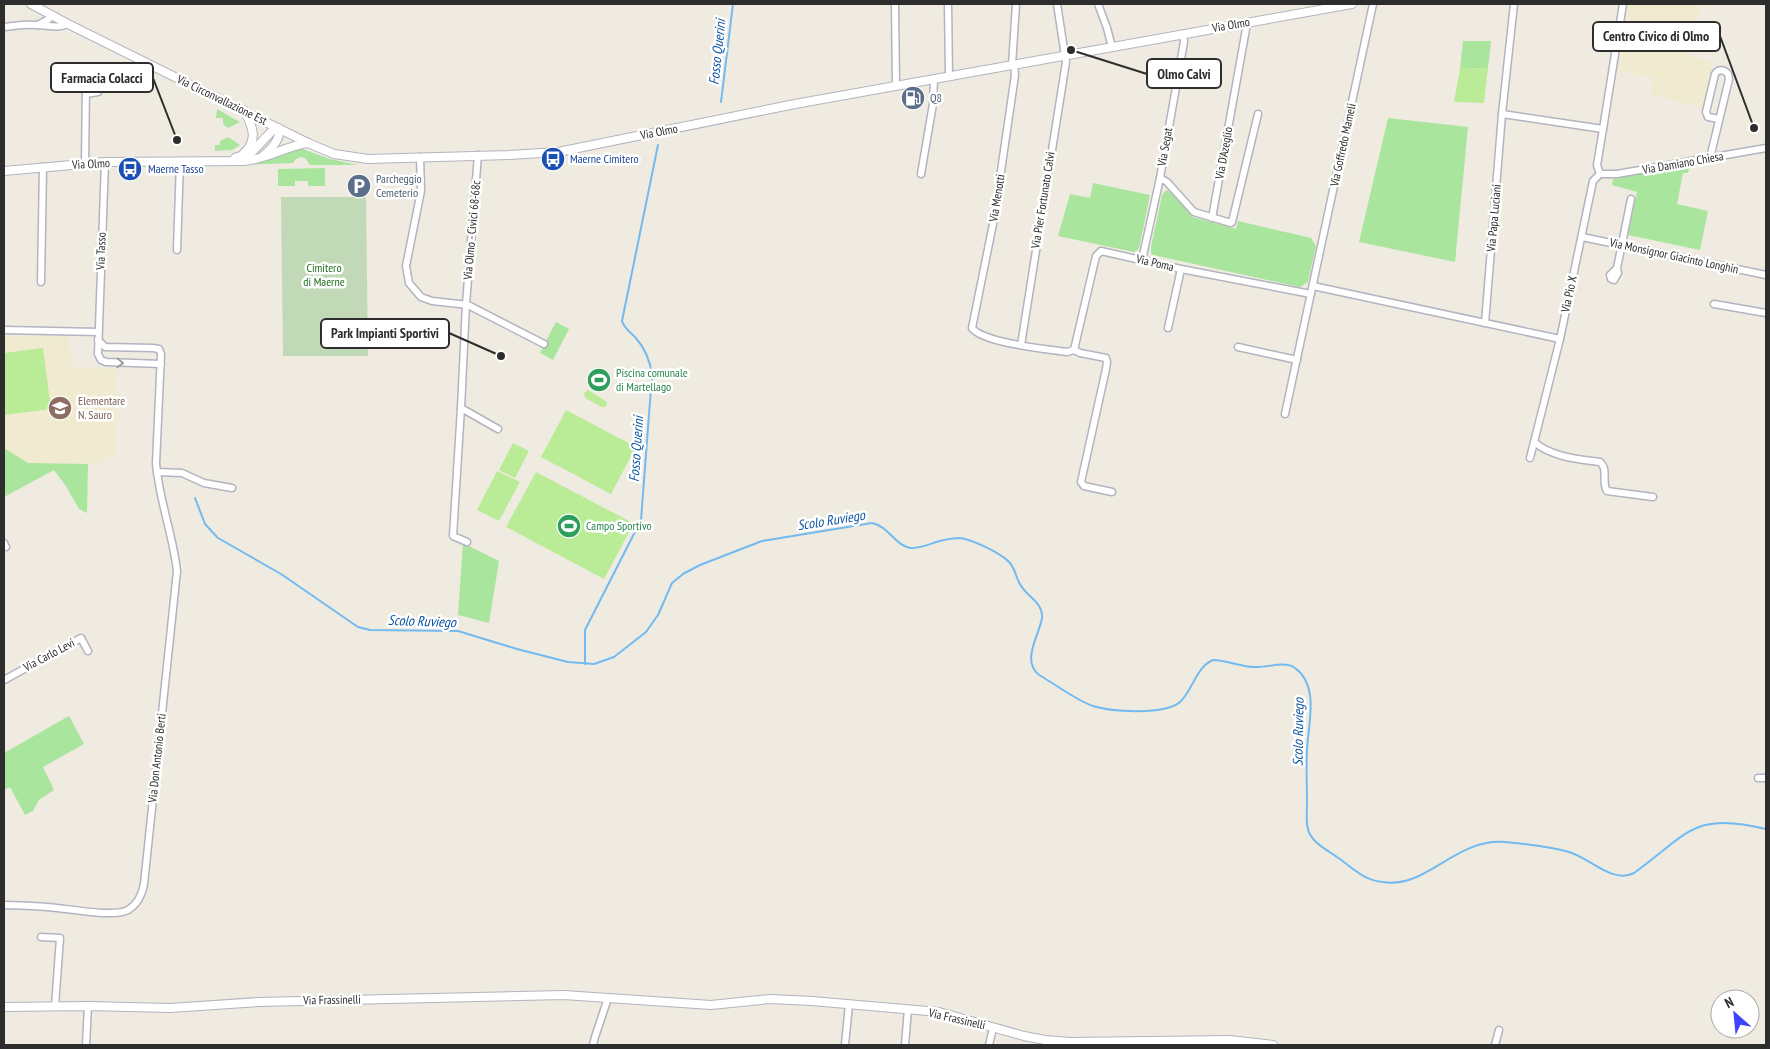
<svg xmlns="http://www.w3.org/2000/svg" width="1770" height="1049" viewBox="0 0 1770 1049" font-family="'PT Sans Narrow',sans-serif">
<rect width="100%" height="100%" fill="#efebe0"/>
<g fill="#f0ebd0">
<path d="M1629,4H1701L1689,56L1713,62L1702,107L1650,95L1654,78L1617,71Z"/>
<path d="M69,336L71,367L116,369V456L107,457L102,463L88,464L28,463L4,448V337Z"/>
</g>
<g fill="#a9e59c">
<path d="M1463,41H1491L1488,68L1460,69Z"/>
<path d="M217,109L240,122L228,128L223,124V118H216Z"/>
<path d="M1388,118L1468,127L1455,262L1359,242Z"/>
<path d="M228,137L240,145L232,150L215,151V145H220V141Z"/>
<path d="M300,148L330,159L357,165H310L305,158L300,157L295,160L293,163L242,165L266,161Z"/>
<path d="M1687,165L1689,169L1688,173H1683L1677,204L1708,211L1700,250L1628,235L1637,192L1612,185L1613,179Z"/>
<path d="M325,168V186H308V181H295V186H278V169Z"/>
<path d="M1093,183L1150,195L1139,249L1134,252L1058,236L1070,194L1090,198Z"/>
<path d="M1166,190L1169,191L1193,217L1236,229L1238,221L1311,238L1316,246L1308,282L1300,287L1153,255L1151,253V247L1162,195Z"/>
<path d="M556,322L569,329L553,360L540,353Z"/>
<path d="M4,448L28,463L88,464L87,513L79,509L66,486L54,470L4,497Z"/>
<path d="M463,543L499,561L489,623L458,615Z"/>
<path d="M69,716L84,744L43,767L54,790L39,800L33,811L25,815L10,787L4,790V753Z"/>
</g>
<path fill="#c2d9b7" d="M281,197H366L368,356H283Z"/>
<g fill="#baec98">
<path d="M1488,68L1484,103L1454,102L1460,69Z"/>
<path d="M43,348L51,409L4,415V353Z"/>
<path d="M588,390L607,402L606,407H602L585,398L584,393Z"/>
<path d="M566,410L636,447L611,494L541,457Z"/>
<path d="M513,443L529,451L515,478L499,470Z"/>
<path d="M497,471L520,482L499,521L477,510Z"/>
<path d="M536,472L631,522L633,525L604,579L506,527Z"/>
</g>
<g fill="none" stroke-linecap="round" stroke-linejoin="round">
<g stroke="#73baf1" stroke-width="2">
<path d="M721,102L733,4"/>
<path d="M195,498L205,524L218,538L281,574L358,627L370,630L458,631L517,649L568,662L594,664L614,657L646,632L658,615L672,583L683,574L700,565L762,541L872,523C888,526 895,545 910,548C922,549 933,542 944,540C949,539 954,538 959,538C972,539 1001,553 1010,563C1016,570 1016,580 1022,587C1028,597 1044,604 1042,618C1039,636 1021,660 1039,675C1055,684 1077,701 1093,706C1112,712 1165,715 1180,702C1193,690 1196,667 1213,660C1228,660 1242,668 1258,667C1269,667 1285,661 1295,668C1320,686 1308,725 1307,750C1306,768 1307,786 1307,803C1307,814 1305,827 1311,836C1316,845 1329,851 1337,857C1353,868 1363,880 1383,882C1427,889 1455,838 1505,842C1526,844 1549,846 1569,852C1590,858 1612,884 1634,873C1688,834 1693,811 1766,829"/>
<path d="M585,664V630L641,520L652,375C650,360 645,348 635,337C630,332 624,328 622,321L658,145"/>
</g>
<g stroke="#b3b3c1" stroke-width="9">
<g id="minor">
<path d="M895,4L896,86"/>
<path d="M948,4L949,76"/>
<path d="M1098,4L1107,28L1112,47"/>
<path d="M38,25L49,19L51,15"/>
<path d="M4,27C14,26 26,24 36,25C48,25 57,29 68,24"/>
<path d="M1012,65L1016,4"/>
<path d="M1014,65L1015,75L994,219L972,328C983,343 1047,349 1067,352L1074,350L1080,353L1106,358L1107,362L1106,369L1081,482L1084,486L1112,492"/>
<path d="M1502,114L1603,129L1597,165L1600,174"/>
<path d="M1603,129L1623,4"/>
<path d="M478,155L466,304L461,408L498,429"/>
<path d="M420,157L421,191L406,266L409,283L421,297L432,301L468,305L544,344"/>
<path d="M1710,158L1729,79L1728,74C1724,69 1718,69 1715,74L1706,112L1708,117L1719,119"/>
<path d="M105,162L98,354L101,360L106,362L161,364"/>
<path d="M85,164L86,84L93,83L98,86V92L86,94"/>
<path d="M921,174L933,104L934,79"/>
<path d="M1600,174H1617L1766,148"/>
<path d="M1160,178L1167,182L1194,212L1231,223L1232,222L1258,114"/>
<path d="M1212,218L1246,29V23"/>
<path d="M1582,237L1766,275"/>
<path d="M177,250L180,161"/>
<path d="M1142,260L1160,178L1184,42L1183,34"/>
<path d="M1617,268L1610,275L1611,279L1614,280L1618,273L1617,268L1631,199"/>
<path d="M41,282L43,167"/>
<path d="M1313,286L1560,339"/>
<path d="M1714,304L1766,313"/>
<path d="M1485,323L1502,114L1514,4"/>
<path d="M1168,328L1181,269"/>
<path d="M4,330L98,332"/>
<path d="M1021,345L1066,62L1057,4"/>
<path d="M1238,347L1297,360"/>
<path d="M1074,350L1096,256L1101,251L1181,269L1311,294"/>
<path d="M461,408L453,536L467,542"/>
<path d="M1285,414L1373,4"/>
<path d="M1534,442C1552,457 1577,459 1600,462C1609,470 1601,482 1607,491L1653,497"/>
<path d="M1530,458L1560,339L1593,181L1600,174"/>
<path d="M157,472L182,473L204,483L232,488"/>
<path d="M4,543L6,547"/>
<path d="M4,680L81,638L88,651"/>
<path d="M1758,778H1766"/>
<path d="M4,905C18,905 32,906 47,907C66,908 113,918 128,910C138,904 142,895 144,884L177,571C173,535 159,500 156,463L161,354L159,349L153,348L105,347L98,340"/>
<path d="M41,937L60,938L55,1006"/>
<path d="M86,1045L88,1006"/>
<path d="M593,1045L595,1037L608,998"/>
<path d="M845,1045L849,1004"/>
<path d="M905,1045L908,1009"/>
<path d="M989,1045L993,1028"/>
<path d="M1495,1045L1499,1030"/>
</g>
</g>
<g stroke="#b3b3c1" stroke-width="10">
<g id="tertiary">
<path d="M31,4L68,24L308,143L334,154L368,159L509,155L558,152L795,104L1352,4"/>
<path d="M244,110C252,125 259,140 244,153"/>
<path d="M263,156C272,148 279,141 280,129"/>
<path d="M235,158L252,152L272,131L278,128"/>
<path d="M4,171L105,162L244,161C267,159 286,146 308,143"/>
<path d="M4,1007L88,1006L170,1008L258,1002L564,995L711,1005L770,999L812,1001L939,1012L1024,1036L1045,1040L1070,1042L1229,1040L1273,1045"/>
</g>
</g>
<use href="#minor" stroke="#fff" stroke-width="6"/>
<use href="#tertiary" stroke="#fff" stroke-width="8"/>
</g>
<defs><path id="oneway-chevron" d="M-2-3.5L2.5 0L-2 3.5" fill="none" stroke-width="1.6" stroke-linecap="round" stroke-linejoin="round" transform="scale(1.25)"/></defs>
<use stroke="#a0a0a0" href="#oneway-chevron" transform="translate(120 363) rotate(2)"/>
<defs>
<g id="fuel-disc" transform="scale(1.25)"><circle r="9.5" fill="#5c6f8a" stroke="#fff"/><path d="M-5.5-6h7V0h2V4h1.3V-2.5L3-4.5l.8-.8L6-3V5H2.5V1h-1V6h-7ZM-4.2-4.7v3.2H.2V-4.7Z" fill="#fff"/></g>
<g id="bus-disc" transform="scale(1.25)"><circle r="9.5" fill="#1a4fb4" stroke="#fff"/><path d="M-5-6H5V4H4V6H2V4H-2V6H-4V4H-5ZM-3.5-4V0h7V-4ZM-3.5 1.2v1.5H-2V1.2ZM2 1.2v1.5H3.5V1.2Z" fill="#fff"/></g>
<g id="parking-disc" transform="scale(1.25)"><circle r="9.5" fill="#5c6f8a" stroke="#fff"/><path d="M-3.5-5.5H1a3.5 3.5 0 0 1 0 7H-1V5.5H-3.5ZM-1-3.4V-.6H.8a1.4 1.4 0 0 0 0-2.8Z" fill="#fff"/></g>
<g id="stadium-disc" transform="scale(1.25)"><circle r="9.5" fill="#2e9e5b" stroke="#fff"/><path d="M0-5a6.5 5 0 1 0 0 10a6.5 5 0 1 0 0-10ZM-3.5-1.8h7v3.6h-7Z" fill="#fff"/></g>
<g id="school-disc" transform="scale(1.25)"><circle r="9.5" fill="#8d6e63" stroke="#fff"/><path d="M0-5L7-2L0 1L-7-2ZM-4 1L0 2.5L4 1V4Q0 6-4 4Z" fill="#fff"/></g>
</defs>
<g fill-rule="evenodd">
<use href="#fuel-disc" x="913" y="98"/>
<use href="#bus-disc" x="553" y="159"/>
<use href="#bus-disc" x="130" y="169"/>
<use href="#parking-disc" x="359" y="186"/>
<use href="#stadium-disc" x="599" y="380"/>
<use href="#school-disc" x="60" y="408"/>
<use href="#stadium-disc" x="569" y="526"/>
</g>
<g text-anchor="middle" stroke-width="5" stroke-linejoin="round" paint-order="stroke">
<g font-size="12" fill="#2d2d2d" stroke="#fff">
<text transform="translate(1231 25) rotate(-10)" y="4">Via Olmo</text>
<text transform="translate(222 100) rotate(26)" y="4">Via Circonvallazione Est</text>
<text transform="translate(659 132) rotate(-11)" y="4">Via Olmo</text>
<text transform="translate(1343 145) rotate(-78)" y="4">Via Goffredo Mameli</text>
<text transform="translate(1165 147) rotate(-80)" y="4">Via Segat</text>
<text transform="translate(1224 153) rotate(-80)" y="4">Via D'Azeglio</text>
<text transform="translate(1683 163) rotate(-10)" y="4">Via Damiano Chiesa</text>
<text transform="translate(91 164) rotate(-3)" y="4">Via Olmo</text>
<text transform="translate(997 198) rotate(-81)" y="4">Via Menotti</text>
<text transform="translate(1043 200) rotate(-81)" y="4">Via Pier Fortunato Calvi</text>
<text transform="translate(1494 218) rotate(-85)" y="4">Via Papa Luciani</text>
<text transform="translate(472 230) rotate(-85)" y="4">Via Olmo - Civici 68-68c</text>
<text transform="translate(101 251) rotate(-88)" y="4">Via Tasso</text>
<text transform="translate(1674 256) rotate(12)" y="4">Via Monsignor Giacinto Longhin</text>
<text transform="translate(1155 263) rotate(13)" y="4">Via Poma</text>
<text transform="translate(1569 294) rotate(-78)" y="4">Via Pio X</text>
<text transform="translate(49 655) rotate(-28)" y="4">Via Carlo Levi</text>
<text transform="translate(157 758) rotate(-84)" y="4">Via Don Antonio Berti</text>
<text transform="translate(332 1000) rotate(-1)" y="4">Via Frassinelli</text>
<text transform="translate(957 1019) rotate(13)" y="4">Via Frassinelli</text>
</g>
<g font-size="12" fill="#4e5e75" stroke="#fff" text-anchor="start">
<text x="930" y="102">Q8</text>
<text x="376" y="183">Parcheggio<tspan x="376" dy="14">Cemeterio</tspan></text>
</g>
<g font-size="12" fill="#164399" stroke="#fff" text-anchor="start">
<text x="570" y="163">Maerne Cimitero</text>
<text x="148" y="173">Maerne Tasso</text>
</g>
<g font-size="12" fill="#1d6d1a" stroke="#fff">
<text x="324" y="272">Cimitero<tspan x="324" dy="14">di Maerne</tspan></text>
</g>
<g font-size="12" fill="#27864d" stroke="#fff" text-anchor="start">
<text x="616" y="377">Piscina comunale<tspan x="616" dy="14">di Martellago</tspan></text>
<text x="586" y="530">Campo Sportivo</text>
</g>
<g font-size="12" fill="#785e54" stroke="#fff" text-anchor="start">
<text x="78" y="405">Elementare<tspan x="78" dy="14">N. Sauro</tspan></text>
</g>
<g font-size="14" font-style="italic" fill="#0c55a3" stroke="#fff">
<text transform="translate(717 52) rotate(-84)" y="5">Fosso Querini</text>
<text transform="translate(636 449) rotate(-86)" y="5">Fosso Querini</text>
<text transform="translate(831 520) rotate(-9)" y="5">Scolo Ruviego</text>
<text transform="translate(422 621) rotate(2)" y="5">Scolo Ruviego</text>
<text transform="translate(1298 732) rotate(-89)" y="5">Scolo Ruviego</text>
</g>
</g>
<path fill="none" stroke="#2d2d2d" stroke-width="2" d="M1754 128L1720 36M1071 50L1147 74M177 140L153 78M501 356L449 333"/>
<g fill="#2d2d2d" stroke="#fff" stroke-width="2">
<circle cx="1754" cy="128" r="5"/>
<circle cx="1071" cy="50" r="5"/>
<circle cx="177" cy="140" r="5"/>
<circle cx="501" cy="356" r="5"/>
</g>
<g fill="#fff" stroke="#2d2d2d" stroke-width="2">
<rect x="1593" y="22" width="127" height="29" rx="5"/>
<rect x="1147" y="59" width="74" height="29" rx="5"/>
<rect x="51" y="63" width="102" height="29" rx="5"/>
<rect x="321" y="319" width="128" height="29" rx="5"/>
</g>
<g font-size="14" text-anchor="middle" font-weight="bold" fill="#2d2d2d">
<text x="1656" y="41">Centro Civico di Olmo</text>
<text x="1184" y="79">Olmo Calvi</text>
<text x="102" y="83">Farmacia Colacci</text>
<text x="385" y="338">Park Impianti Sportivi</text>
</g>
<rect width="1770" height="1049" fill="none" stroke="#2d2d2d" stroke-width="10"/>
<g transform="translate(1735 1014) rotate(333)"><circle r="24" fill="#ffffff" stroke="#ababab"/>
<path d="M0-4L9 19L0 12L-9 19Z" fill="#3f42fc"/>
<text y="-8" font-size="14" font-weight="bold" text-anchor="middle" fill="#2d2d2d">N</text>
</g>
</svg>
